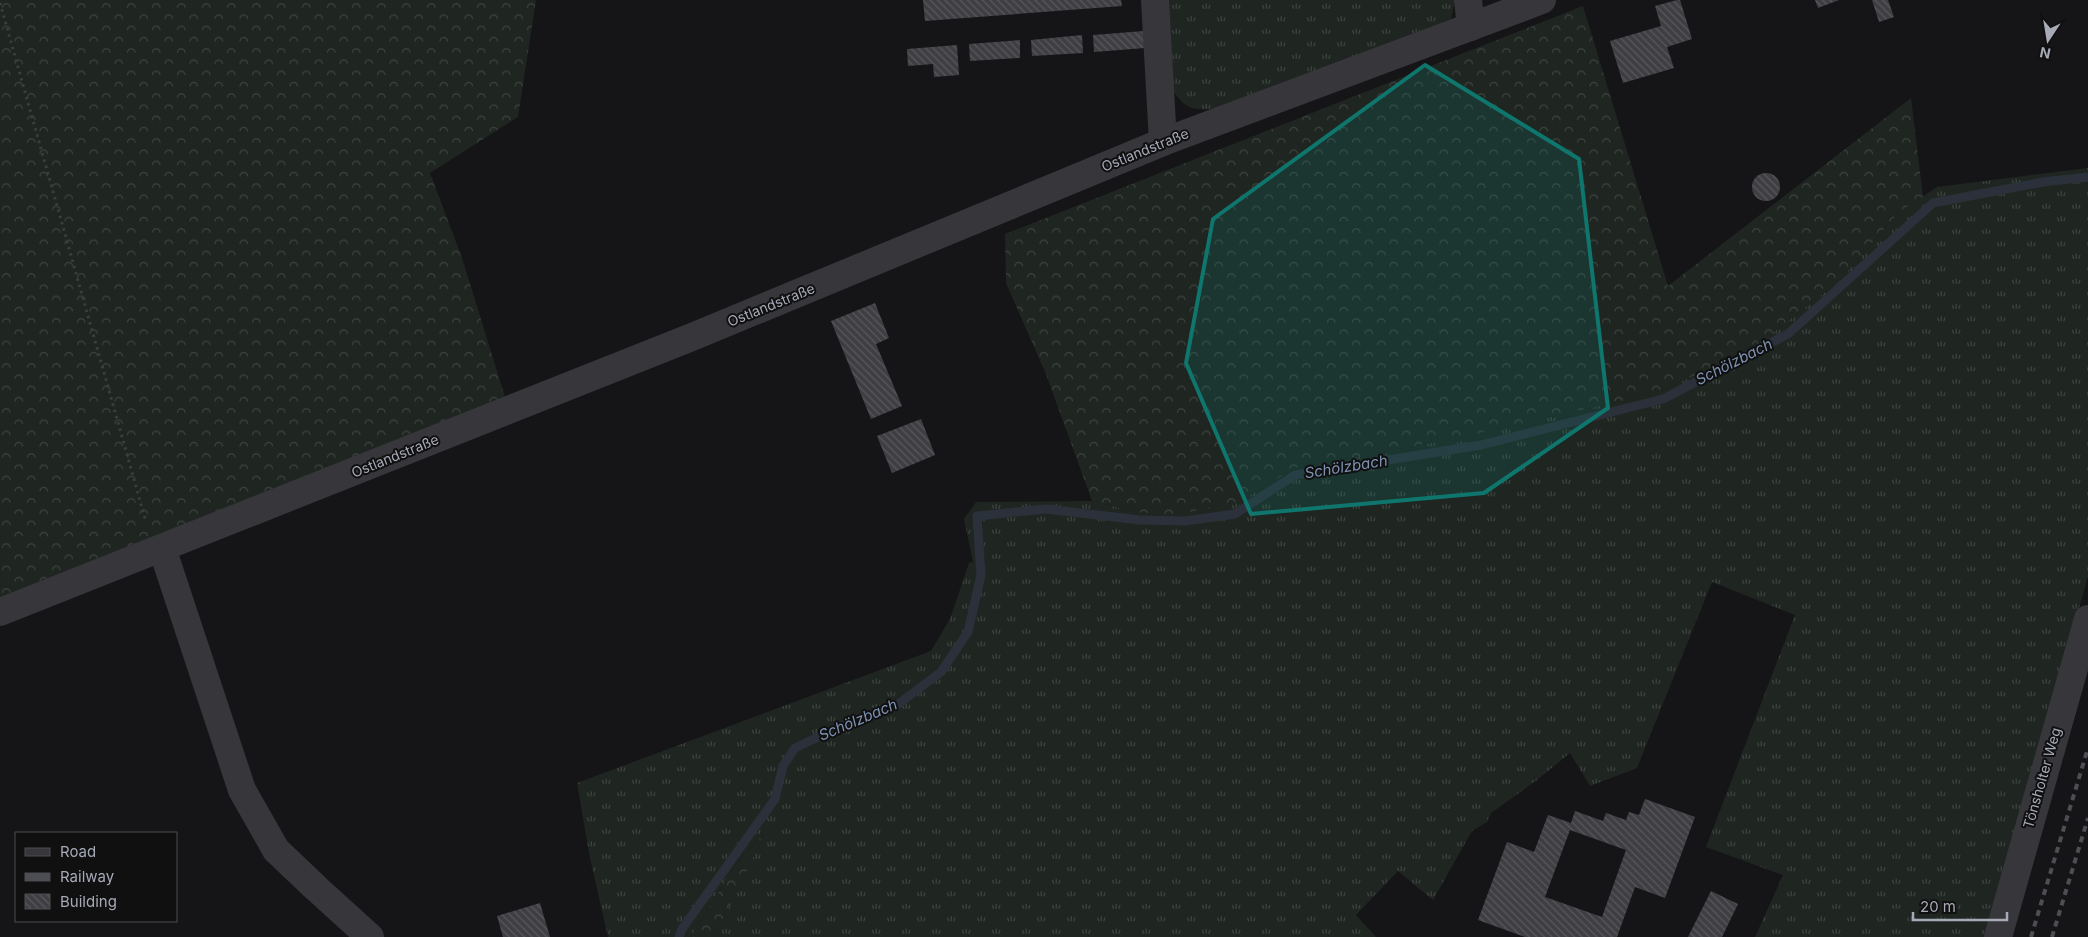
<svg xmlns="http://www.w3.org/2000/svg" width="2088" height="937" viewBox="0 0 2088 937" font-family="Inter,sans-serif">
<defs>
<pattern id="grass-tufts" width="24" height="20" patternUnits="userSpaceOnUse" patternTransform="scale(1.25)"><rect width="24" height="20" fill="#1f2621"/><path d="M3 7l-1-3M5 7V3M7 7l1-3M15 17l-1-3M17 17v-4M19 17l1-3" fill="none" stroke="#3d433f"/></pattern>
<pattern id="forest-crowns" width="20" height="18" patternUnits="userSpaceOnUse" patternTransform="scale(1.25)"><rect width="20" height="18" fill="#1f2621"/><path d="M2 6a3 3 0 1 1 6 0M12 15a3 3 0 1 1 6 0" fill="none" stroke="#3d433f"/></pattern>
<pattern id="building-back-hatch" width="6" height="6" patternUnits="userSpaceOnUse" patternTransform="scale(1.25)"><rect width="6" height="6" fill="#3f3e43"/><path d="M-1 5l2 2M0 0l6 6M5-1l2 2" fill="none" stroke="#58575c"/></pattern>
</defs>
<rect width="100%" height="100%" fill="#151416"/>
<g fill="url(#grass-tufts)">
<path d="M1167,0H1455L1451,19L1216,109C1195,110 1186,110 1174,92Z"/>
<path d="M2088,168V576L1988,937H1755L1783,875L1706,847L1795,615L1712,582L1637,768L1590,786L1570,753L1537,780L1491,813L1487,822L1472,831L1433,900L1398,871L1356,915L1376,937H714L764,834L736,864L691,937H608L590,858L577,783L931,651L950,619L969,563L973,562L964,519L976,502L1092,501L1135,512L1241,501L1295,468L1463,437L1652,394L1719,365L1775,331L1839,281L1899,212L1937,187Z"/>
</g>
<g fill="url(#forest-crowns)">
<path d="M0,0H536L518,117L430,173L462,258L505,397L0,597Z"/>
<path d="M1583,6L1668,286L1911,98L1923,197L1899,212L1839,281L1775,331L1719,365L1652,394L1463,437L1295,468L1241,501L1176,515L1135,512L1092,501L1046,374L1006,283L1005,234Z"/>
<path d="M766,832L714,937H691L736,864Z"/>
</g>
<g fill="none" stroke-linecap="round" stroke-linejoin="round">
<path stroke="#2b313a" stroke-width="9" d="M679,937L682,929L775,799L783,766L795,748L854,720L893,708L941,672L968,632L981,575L977,516L1046,509L1140,520L1185,521L1235,514L1295,475L1481,445L1663,399L1788,334L1933,203L2043,182L2088,177"/>
</g>
<g fill="url(#building-back-hatch)" fill-rule="evenodd">
<path d="M923,0H1121L1122,6L925,21Z"/>
<path d="M1677,0H1680L1692,39L1667,47L1674,68L1623,83L1610,41L1661,26L1655,6Z"/>
<path d="M1815,0H1839L1818,8Z"/>
<path d="M1872,0H1888L1894,17L1879,22Z"/>
<path d="M1144,31L1145,48L1094,52L1093,35Z"/>
<path d="M1082,35L1083,53L1032,56L1031,40Z"/>
<path d="M1020,40V58L970,61L969,44Z"/>
<path d="M957,45L959,75L934,77L933,64L908,66L907,49Z"/>
<circle cx="1766" cy="187" r="14"/>
<path d="M875,303L889,338L876,344L902,406L871,419L831,321Z"/>
<path d="M921,419L935,455L892,473L877,436Z"/>
<path d="M1645,799L1695,817L1665,898L1635,887L1617,937H1525L1478,920L1507,842L1534,852L1548,815L1571,823L1575,811L1603,821L1606,813L1626,820L1629,812L1639,815ZM1570,830L1626,850L1602,917L1545,897Z"/>
<path d="M1711,891L1738,904L1722,937H1688Z"/>
<path d="M540,903L550,937H503L497,916Z"/>
</g>
<g fill="none" stroke-linecap="round" stroke-linejoin="round">
<path stroke="#3c3c42" stroke-width="3" stroke-dasharray="2.5 4" stroke-linecap="butt" d="M0,3L146,522"/>
<g stroke="#36363b" stroke-width="28">
<path d="M1155,0L1163,142"/>
<path d="M1468,0L1471,27"/>
<path d="M162,548L242,790L276,850L316,888L370,937"/>
<path d="M0,612L692,337L1163,142L1542,0"/>
<path d="M1998,937L2088,619"/>
</g>
<g stroke="#4d4d54" stroke-width="4" stroke-dasharray="6 5" stroke-linecap="butt">
<path d="M2031,937L2088,748"/>
<path d="M2052,937L2088,818"/>
</g>
</g>
<path fill="#0f766e" fill-opacity="0.2" stroke="#0f766e" stroke-width="4" stroke-linejoin="round" d="M1425,65L1579,159L1608,408L1484,493L1251,514L1186,363L1213,219Z"/>
<g text-anchor="middle" stroke-width="4" stroke-linejoin="round" paint-order="stroke">
<g font-size="14" fill="#a6a9b6" stroke="#101011">
<text transform="translate(1145 150) rotate(-22)" y="5">Ostlandstraße</text>
<text transform="translate(771 305) rotate(-22)" y="5">Ostlandstraße</text>
<text transform="translate(395 456) rotate(-22)" y="5">Ostlandstraße</text>
<text transform="translate(2042 778) rotate(-74)" y="5">Tönsholter Weg</text>
</g>
<g font-size="15" font-style="italic" fill="#7e92b1" stroke="#101011">
<text transform="translate(1734 362) rotate(-27)" y="5">Schölzbach</text>
<text transform="translate(1346 467) rotate(-9)" y="5">Schölzbach</text>
<text transform="translate(858 720) rotate(-23)" y="5">Schölzbach</text>
</g>
</g>
<rect x="15" y="832" width="162" height="90" fill="#101011" stroke="#4c4d53"/>
<rect x="25" y="848" width="25" height="8" fill="#36363b" stroke="#4c4d53"/>
<text x="60" y="857" font-size="15" fill="#a6a9b6">Road</text>
<rect x="25" y="873" width="25" height="8" fill="#4d4d54" stroke="#4c4d53"/>
<text x="60" y="882" font-size="15" fill="#a6a9b6">Railway</text>
<rect x="25" y="894" width="25" height="15" fill="url(#building-back-hatch)" stroke="#4c4d53"/>
<text x="60" y="907" font-size="15" fill="#a6a9b6">Building</text>
<g transform="translate(2048 40) rotate(192)" stroke="#101011" stroke-width="4" paint-order="stroke">
<path d="M0-4L9 19L0 12L-9 19Z" fill="#a6a9b6"/>
<text y="-8" font-size="14" font-weight="bold" text-anchor="middle" fill="#a6a9b6">N</text>
</g>
<path d="M1913 912v8h94v-8" fill="none" stroke="#a6a9b6" stroke-width="2.5"/>
<text x="1920" y="912" font-size="15" fill="#a6a9b6" stroke="#101011" stroke-width="4" paint-order="stroke">20 m</text>
</svg>
